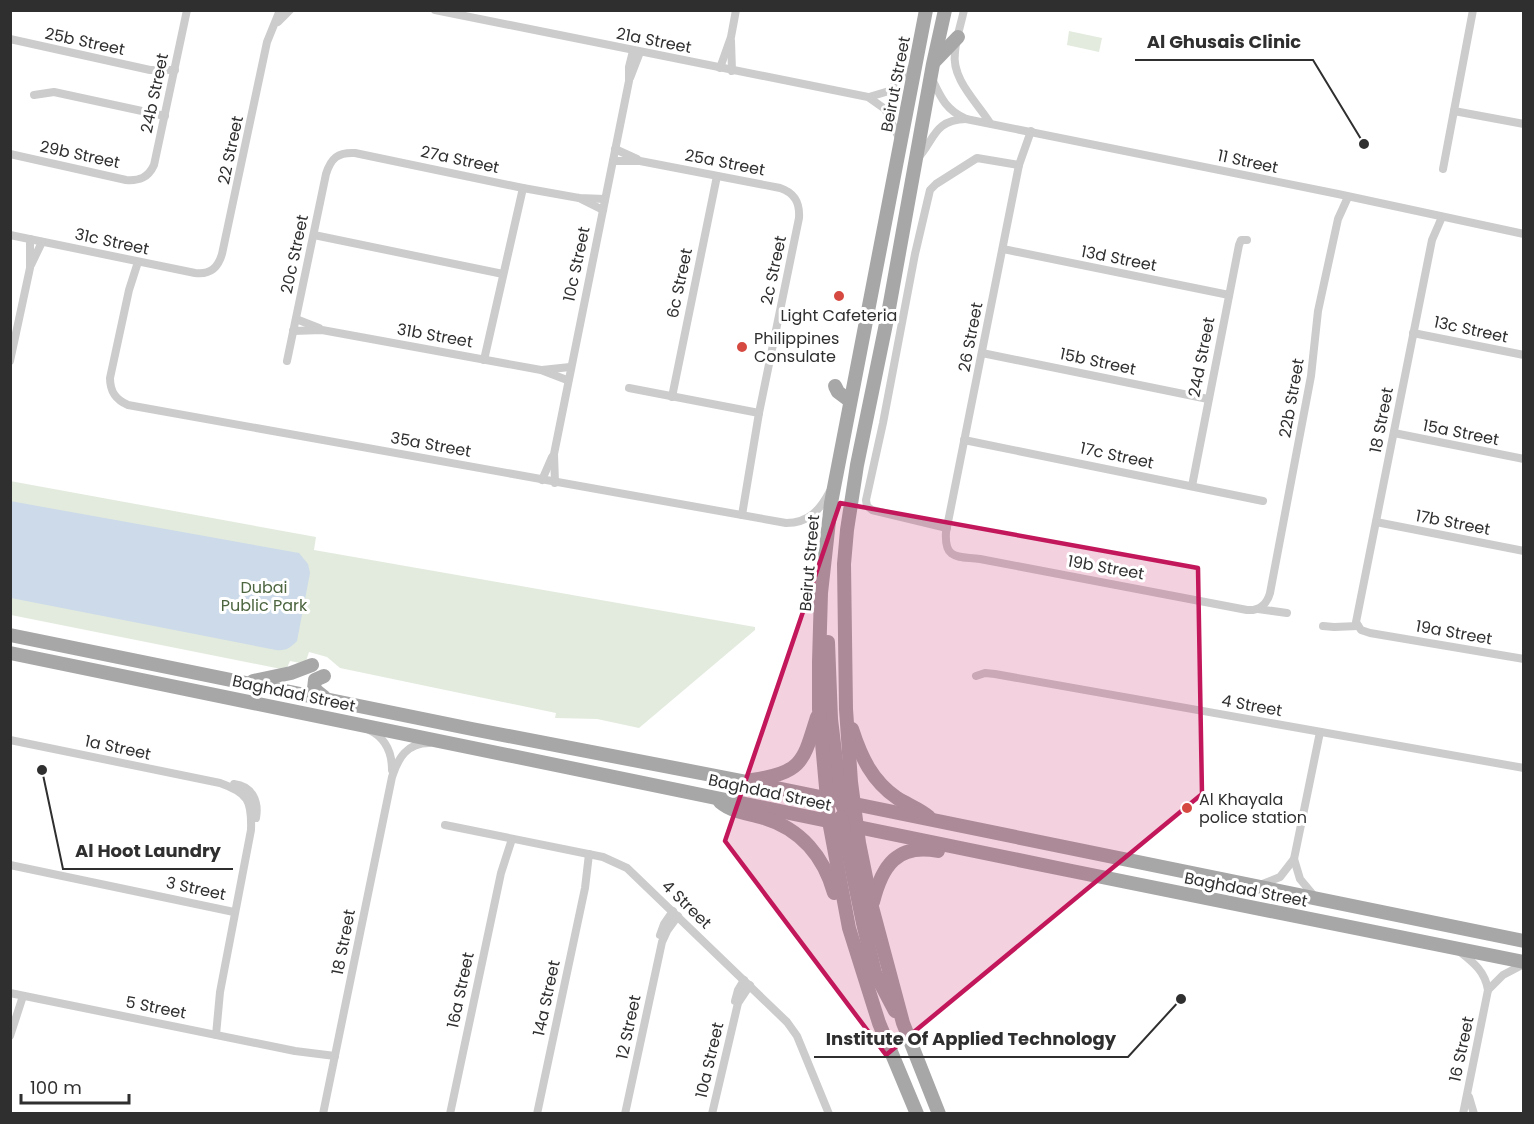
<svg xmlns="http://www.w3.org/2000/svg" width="1534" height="1124" viewBox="0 0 1534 1124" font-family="Poppins,sans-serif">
<rect width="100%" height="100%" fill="#fff"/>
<g fill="#e3ebde">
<path d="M1069,31L1102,38L1099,52L1067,45Z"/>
<path d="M10,481L316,537L314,550L755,627V630L639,728L597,719L555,718L556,713L340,668L327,657L309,652L305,664L290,661L286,670L11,615Z"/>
</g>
<path fill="#ccdae9" d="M10,501L299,553L308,564L310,573L297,641C290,648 286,651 276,650L11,598Z"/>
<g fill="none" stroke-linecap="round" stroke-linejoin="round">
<g stroke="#ccc" stroke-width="8">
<path d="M435,10L868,97L885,109L899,138"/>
<path d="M964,10C961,24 956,38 955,52C951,79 977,102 990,123"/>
<path d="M278,22L290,10"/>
<path d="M10,39L150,70H175"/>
<path d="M731,41L732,71"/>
<path d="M720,68L731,37L736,10"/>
<path d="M630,78L640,52"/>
<path d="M932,79C941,98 946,110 966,119L1338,194L1524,234"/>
<path d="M34,95L54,92L165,116"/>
<path d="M869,97L889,91L913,66"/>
<path d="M1454,111L1524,124"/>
<path d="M1031,131L1019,165L946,532C944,561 959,556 980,559L1247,610C1259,611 1267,604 1270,593L1311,376L1318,311L1338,219L1348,197"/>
<path d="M615,149L637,159"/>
<path d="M10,154L126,180C139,181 148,178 154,165L187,10"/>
<path d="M917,159C935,140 933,120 966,119"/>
<path d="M613,161H640L780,188C795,193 800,203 799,218L759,413L742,515"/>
<path d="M1443,169L1473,10"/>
<path d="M579,198L603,210"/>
<path d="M1442,217L1432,240L1356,622L1361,630L1370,633L1524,659"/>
<path d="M10,235L195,273C210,275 218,268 222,254L267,42L280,10"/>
<path d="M314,235L503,274"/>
<path d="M1003,249L1229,295"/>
<path d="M138,262L129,290L110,378C110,392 116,400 128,405L786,523C809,523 820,510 830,491"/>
<path d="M31,265L42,242"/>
<path d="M296,319L319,328"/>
<path d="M293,331L322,330L541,370L567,380"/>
<path d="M1413,333L1524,355"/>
<path d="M982,353L1208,399"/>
<path d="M484,360L523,188"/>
<path d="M10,361L30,268V239"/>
<path d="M287,361L326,174C331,158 338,152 355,153L523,188L579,198L605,199"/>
<path d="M542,370L570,367"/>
<path d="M629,388L759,413"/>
<path d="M672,397L717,176"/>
<path d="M1394,433L1524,459"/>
<path d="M964,440L1263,501"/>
<path d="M542,480L552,457"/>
<path d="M555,483L554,454L629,81V67L633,51"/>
<path d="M1192,486L1239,245L1241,240H1247"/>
<path d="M1376,522L1524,551"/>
<path d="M947,528L872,510L867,506L866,500L883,423L915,254L930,190L936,184L977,158L1019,165"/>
<path d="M1258,609L1287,613"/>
<path d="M1323,626L1334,627L1358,626"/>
<path d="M976,676L985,673L995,674L1524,768"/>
<path d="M369,730C386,738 392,752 392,770"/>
<path d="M10,740L220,783C248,793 252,800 251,830L220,992L216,1035"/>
<path d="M234,784C252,786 259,801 256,818"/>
<path d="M445,825L603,857L627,868L787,1022L797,1036L829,1114"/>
<path d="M10,865L234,912"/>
<path d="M1260,885L1280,877L1294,859"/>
<path d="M1315,897L1300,879L1294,859L1320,732"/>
<path d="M660,935L664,924L673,911"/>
<path d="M1459,951C1473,962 1485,971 1488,990"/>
<path d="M10,993L295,1051L335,1056"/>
<path d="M735,1001L738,990L744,980"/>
<path d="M10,1036L23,996"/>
<path d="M1469,1097L1474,1114"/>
<path d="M323,1114L392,777C398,758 407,743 429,743"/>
<path d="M450,1114L501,873L512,839"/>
<path d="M537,1114L585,888L589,854"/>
<path d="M625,1114L662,942L667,931L678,916"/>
<path d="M712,1114L738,1003L750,985"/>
<path d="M1463,1114L1488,990L1503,975L1524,964"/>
</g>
<g stroke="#a7a7a7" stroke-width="14">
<path d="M934,62L958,37"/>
<path d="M835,386L838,392L850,401"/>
<path d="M10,635L472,729L742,781L1524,941"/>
<path d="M828,642L831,719L841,802L847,816L857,827"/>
<path d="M10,653L1072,871L1524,962"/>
<path d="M324,676L315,680L314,689L324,697"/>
<path d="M253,681L291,673L312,665"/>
<path d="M852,729C861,757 872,781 897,798C908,805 920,809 929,817"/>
<path d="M752,780C803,772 803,762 817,717"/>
<path d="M720,802C733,813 749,813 764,818C801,829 824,857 834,893"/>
<path d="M841,817L863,923L875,973L895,1011"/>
<path d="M873,902C882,866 897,843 938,851"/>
<path d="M917,1114L879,1023L849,928L829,821L819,709V662L821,593L831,503L926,10"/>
<path d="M939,1114L903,1023L872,907L859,843L851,782L846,709L844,564L847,530L857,465L888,314L933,64L945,10"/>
</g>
</g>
<path fill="#c2185b" fill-opacity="0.2" stroke="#c2185b" stroke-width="4.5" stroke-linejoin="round" d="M840,503L1198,568L1202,794L886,1055L725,841Z"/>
<g fill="#d54941" stroke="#fff" stroke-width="2">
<circle cx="839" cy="296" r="6"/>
<circle cx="742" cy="347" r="6"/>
<circle cx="1187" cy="808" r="6"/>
</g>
<g text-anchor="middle" stroke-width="6" stroke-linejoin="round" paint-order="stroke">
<g font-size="16" fill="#2f2f2f" stroke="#fff">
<text transform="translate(654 40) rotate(11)" y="6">21a Street</text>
<text transform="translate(85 41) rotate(12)" y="6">25b Street</text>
<text transform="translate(895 84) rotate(-79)" y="6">Beirut Street</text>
<text transform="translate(154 93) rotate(-78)" y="6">24b Street</text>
<text transform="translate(230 150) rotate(-78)" y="6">22 Street</text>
<text transform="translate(80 154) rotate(12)" y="6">29b Street</text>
<text transform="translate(460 159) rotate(12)" y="6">27a Street</text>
<text transform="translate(1248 161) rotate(12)" y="6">11 Street</text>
<text transform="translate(725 162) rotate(11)" y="6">25a Street</text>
<text transform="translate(112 241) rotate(12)" y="6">31c Street</text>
<text transform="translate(294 254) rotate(-78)" y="6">20c Street</text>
<text transform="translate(1119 258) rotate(11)" y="6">13d Street</text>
<text transform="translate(576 264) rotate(-78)" y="6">10c Street</text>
<text transform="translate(773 270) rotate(-78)" y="6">2c Street</text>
<text transform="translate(679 283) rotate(-78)" y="6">6c Street</text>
<text transform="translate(1471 329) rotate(12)" y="6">13c Street</text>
<text transform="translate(435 335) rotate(10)" y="6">31b Street</text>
<text transform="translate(970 337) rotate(-79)" y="6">26 Street</text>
<text transform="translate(1201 357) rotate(-79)" y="6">24d Street</text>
<text transform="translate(1098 361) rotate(12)" y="6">15b Street</text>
<text transform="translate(1291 398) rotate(-80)" y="6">22b Street</text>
<text transform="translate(1381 420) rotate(-79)" y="6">18 Street</text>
<text transform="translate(1461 432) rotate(11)" y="6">15a Street</text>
<text transform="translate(431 444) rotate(10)" y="6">35a Street</text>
<text transform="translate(1117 455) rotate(12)" y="6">17c Street</text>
<text transform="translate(1453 522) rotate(11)" y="6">17b Street</text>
<text transform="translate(809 563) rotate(-85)" y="6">Beirut Street</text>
<text transform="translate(1106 567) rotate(10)" y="6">19b Street</text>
<text transform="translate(1454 632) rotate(10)" y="6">19a Street</text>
<text transform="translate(294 693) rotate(12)" y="6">Baghdad Street</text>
<text transform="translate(1252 705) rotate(10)" y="6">4 Street</text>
<text transform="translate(118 747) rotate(12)" y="6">1a Street</text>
<text transform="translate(770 792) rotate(12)" y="6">Baghdad Street</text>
<text transform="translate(196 888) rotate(12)" y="6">3 Street</text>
<text transform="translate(1246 889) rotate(11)" y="6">Baghdad Street</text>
<text transform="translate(687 904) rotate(44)" y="6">4 Street</text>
<text transform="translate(343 942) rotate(-79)" y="6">18 Street</text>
<text transform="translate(460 990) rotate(-78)" y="6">16a Street</text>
<text transform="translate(546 998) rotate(-78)" y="6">14a Street</text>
<text transform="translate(156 1007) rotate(11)" y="6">5 Street</text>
<text transform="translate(628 1027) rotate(-78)" y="6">12 Street</text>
<text transform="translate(1461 1049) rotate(-78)" y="6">16 Street</text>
<text transform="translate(709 1060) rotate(-77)" y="6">10a Street</text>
</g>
<g font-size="16" fill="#2f2f2f" stroke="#fff" text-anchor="start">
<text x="839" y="321" text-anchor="middle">Light Cafeteria</text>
<text x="754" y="344">Philippines<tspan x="754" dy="18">Consulate</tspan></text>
<text x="1199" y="805">Al Khayala<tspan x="1199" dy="18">police station</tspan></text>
</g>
<g font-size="16" fill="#4d6640" stroke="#fff">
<text x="264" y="593">Dubai<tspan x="264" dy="18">Public Park</tspan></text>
</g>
</g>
<path fill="none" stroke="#2f2f2f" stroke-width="2" d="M1364 144L1313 60H1135M42 770L63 869H233M1181 999L1128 1057H814"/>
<g fill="#2f2f2f" stroke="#fff" stroke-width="2">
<circle cx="1364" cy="144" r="6"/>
<circle cx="42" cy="770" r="6"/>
<circle cx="1181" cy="999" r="6"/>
</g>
<g font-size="18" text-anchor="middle" font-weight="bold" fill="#2f2f2f" stroke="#fff" stroke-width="6" stroke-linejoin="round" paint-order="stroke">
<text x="1224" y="48">Al Ghusais Clinic</text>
<text x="148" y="857">Al Hoot Laundry</text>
<text x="971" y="1045">Institute Of Applied Technology</text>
</g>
<rect width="1534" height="1124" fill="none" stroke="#2f2f2f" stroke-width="24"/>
<path d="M21 1094v9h108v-9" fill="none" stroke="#2f2f2f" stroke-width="3"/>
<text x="30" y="1094" font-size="18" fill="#2f2f2f" stroke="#ffffff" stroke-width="4.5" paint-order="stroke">100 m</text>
</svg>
